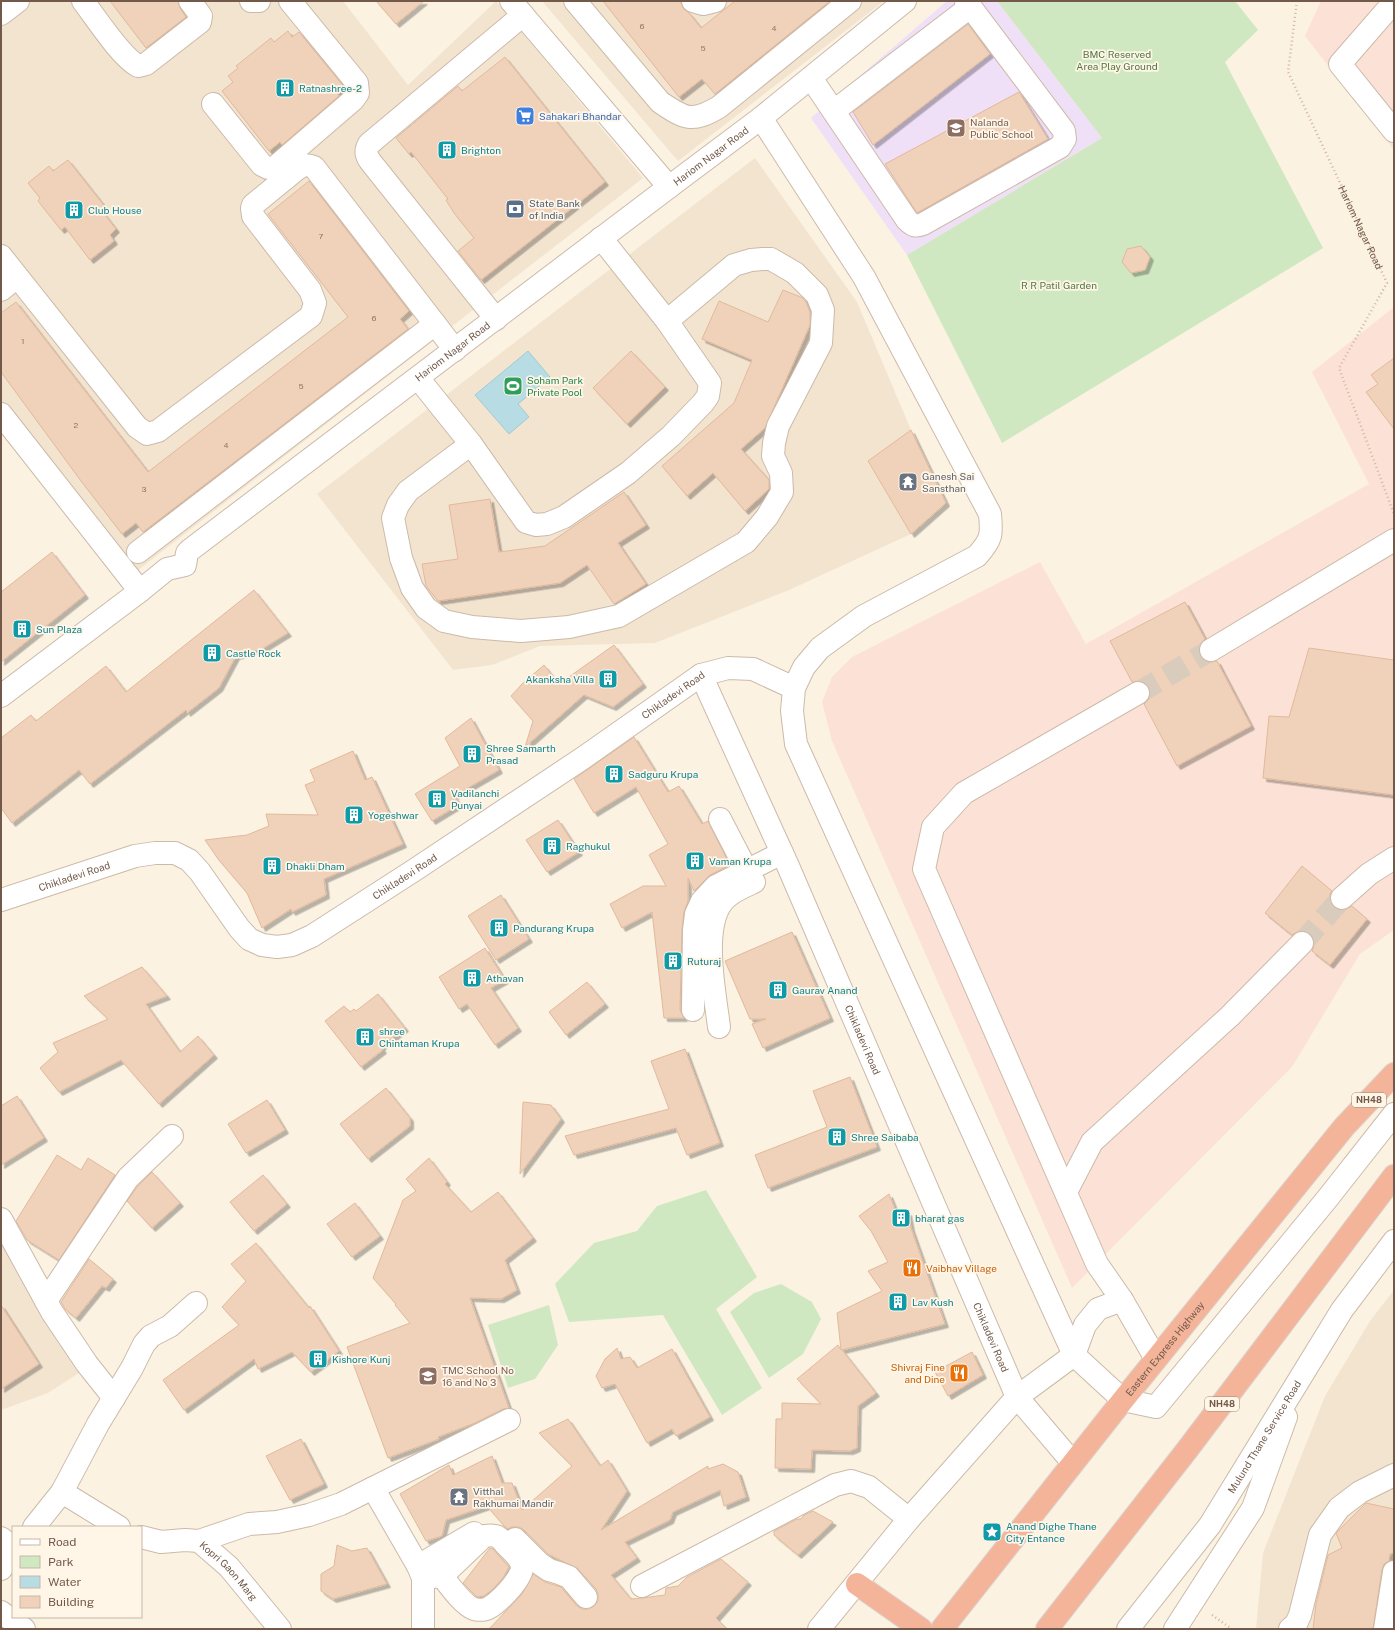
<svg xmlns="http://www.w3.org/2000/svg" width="1395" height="1630" viewBox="0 0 1395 1630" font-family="'Public Sans',sans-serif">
<defs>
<filter id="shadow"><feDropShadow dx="3.5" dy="3.5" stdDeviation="0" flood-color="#0004"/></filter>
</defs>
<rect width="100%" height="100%" fill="#fbf2e2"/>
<g fill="#f3e4d0">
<path d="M1,1H343L408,85L496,1L643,178L124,581L1,422Z"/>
<path d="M542,1H884L678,161Z"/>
<path d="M755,158L857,302L911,430L868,462L911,534L789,590L655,643L540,646L492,665L453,670L317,494Z"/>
<path d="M1,1226L82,1371L48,1393L1,1410Z"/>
<path d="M1394,1290V1629H1256L1263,1553L1325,1396L1370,1321Z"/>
</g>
<g fill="#fce2d6">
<path d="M1321,1H1394V150L1305,36Z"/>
<path d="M1394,307V930L1360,954L1292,1067L1072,1288L832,741L822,702L832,677L852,657L1040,562L1086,644L1369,484L1312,372Z"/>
</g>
<path fill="#efdff7" d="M947,1H997L1102,138L907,255L811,118Z"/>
<g fill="#d0e8c1">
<path d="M997,1H1235L1258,30L1225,62L1323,248L1002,443L907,255L1102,138Z"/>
<path d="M706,1190L757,1277L716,1309L762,1388L722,1415L663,1315L569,1322L555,1284L594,1243L637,1231L657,1206Z"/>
<path d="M781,1284L812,1302L821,1319L803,1354L769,1378L730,1312L754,1293Z"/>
<path d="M549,1305L558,1345L535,1379L508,1388L488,1325Z"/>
</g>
<path fill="#b7dce4" stroke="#9ecbd6" d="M528,351L550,377L518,404L529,417L509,434L475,395Z"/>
<g fill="#f0d1ba" stroke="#e2b99b" filter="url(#shadow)">
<path d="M110,1H178L180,8L186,17L146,48Z"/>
<path d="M376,1H424L396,24Z"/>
<path d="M603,1H680L684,9L689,13L701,28L735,1H830L715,94L702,79L679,97Z"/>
<path d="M968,24L990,54L873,145L853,112Z"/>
<path d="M288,31L292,37L299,32L345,88L337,93L339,96L282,145L280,142L269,151L222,91L233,82L228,76L238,68L236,66L271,38L274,42Z"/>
<path d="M505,57L605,182L481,280L458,251L474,238L454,213L446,200L448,199L411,152L409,154L396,138L458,86L462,91Z"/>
<path d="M1019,92L1048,139L917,213L885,164Z"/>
<path d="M68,160L106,208L102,211L116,229L110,235L114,241L90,260L65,227L61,230L38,201L40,198L28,183L49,166L53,171Z"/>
<path d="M309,181L409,311L400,319L408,329L143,532L136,523L122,534L81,481L1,372V313L16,302L148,472L348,317L268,214Z"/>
<path d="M1141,246L1150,257L1145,270L1131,273L1122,262L1127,249Z"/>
<path d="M783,290L803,298L806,302L810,312V325L765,428L741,449L769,480V489L745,511L713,473L687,496L662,466L734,403L752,360L702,339L719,301L768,322Z"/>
<path d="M631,351L665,387L627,424L593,388Z"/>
<path d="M1394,358V429L1366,392L1378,384L1371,375Z"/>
<path d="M911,430L946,503L911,534L868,461Z"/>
<path d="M624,492L646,525L618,543L646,584L614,604L587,565L560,583L438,601L426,586L422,564L458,559L449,505L490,499L499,552L545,546Z"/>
<path d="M52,552L85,595L1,662V592Z"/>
<path d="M254,590L288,633L262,649L236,656L219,688L187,713L186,710L90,784L79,770L12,823L1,808V738L31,715L36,721L106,666L126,692Z"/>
<path d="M1185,602L1205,639L1200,644L1199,651L1200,656L1205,661L1211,662L1217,661L1251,726L1177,766L1144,704L1149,699L1150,693L1149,687L1144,682L1138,681L1132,682L1110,641Z"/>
<path d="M614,645L643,684L613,707L584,695L525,747L533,721L511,696L523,683L544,665L559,684Z"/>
<path d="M1309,648L1394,660V795L1263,778L1269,716L1289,717Z"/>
<path d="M471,718L499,770L454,796L460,804L432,821L415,794L460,766L445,738Z"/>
<path d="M634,737L668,792L679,786L702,824L708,821L730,865L710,875L694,891L688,878V901L684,912L682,930L680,1010L684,1018H664L652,912L622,928L610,904L643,886H666L649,855L668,844L636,787L594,813L574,779Z"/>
<path d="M353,751L365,780L372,777L403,844L324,879L326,895L292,912L291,909L262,928L247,893L218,859L205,840L247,835L269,826L266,814L318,815L305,785L315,781L310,770Z"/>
<path d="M558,820L579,852L547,872L526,840Z"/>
<path d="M1302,866L1332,891L1330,894V900L1333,907L1338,910H1344L1352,906L1367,919L1330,965L1312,951L1314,946V940L1310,934L1306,931H1299L1292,935L1265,913Z"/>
<path d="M501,895L529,939L496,960L468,916Z"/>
<path d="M792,932L830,1018L763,1048L752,1024L766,1019H750L725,961Z"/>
<path d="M485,948L505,980L491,988L518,1028L495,1045L467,1004L459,1009L439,977Z"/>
<path d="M142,967L167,996L146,1004L180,1052L198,1036L214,1055L159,1104L121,1060L59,1092L40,1068L58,1052L53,1043L108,1019L84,996Z"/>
<path d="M587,982L605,1004L566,1035L549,1012Z"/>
<path d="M378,994L405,1028L381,1047L383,1050L361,1067L325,1021L344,1006L350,1012L354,1009L356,1011Z"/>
<path d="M685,1049L720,1143L687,1155L676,1128L574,1155L565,1136L669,1109L651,1061Z"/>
<path d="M850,1077L877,1147L768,1188L755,1155L827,1127L813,1091Z"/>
<path d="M386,1088L410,1118V1126L368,1159L340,1124Z"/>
<path d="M17,1096L44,1138L1,1165V1106Z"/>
<path d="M267,1100L285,1130L246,1153L228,1124Z"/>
<path d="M523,1102L551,1105L561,1119L520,1174Z"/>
<path d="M57,1155L81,1170L88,1158L115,1175L59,1260L27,1240L16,1221Z"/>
<path d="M429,1158L447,1182L445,1184L471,1212L498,1192L533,1238L505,1260L517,1290L501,1299L470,1298L509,1408L503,1409L475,1423L438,1437L439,1439L388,1458L347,1347L410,1323L395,1305L396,1304L373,1278L403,1200L416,1191L406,1179Z"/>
<path d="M152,1172L180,1203L152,1228L127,1201L138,1186Z"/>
<path d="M263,1175L287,1204L254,1231L230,1202Z"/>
<path d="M889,1194L897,1214L908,1212L911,1228L945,1324L842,1350L876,1393L858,1406L857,1448L850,1451L812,1450L811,1469L775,1468L776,1419H782V1403L821,1404L797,1379L838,1345L841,1350L837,1313L882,1291L868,1271L888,1262L871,1231L859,1216Z"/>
<path d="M355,1203L380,1236L352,1257L327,1224Z"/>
<path d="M256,1243L309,1308L310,1306L339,1351L311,1372L292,1352L258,1369L254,1359L184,1410L163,1380L239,1325L222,1307L246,1281L231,1264Z"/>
<path d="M89,1259L113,1279L106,1288L102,1286L76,1318L65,1309L61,1302Z"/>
<path d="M1,1305L39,1364L1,1389Z"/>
<path d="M617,1348L621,1359L630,1357L637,1368L672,1349L710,1417L676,1436L672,1429L647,1443L615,1384L602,1388L596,1376L605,1359Z"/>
<path d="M972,1352L983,1375L948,1396L935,1372Z"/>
<path d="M568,1419L600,1466L608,1460L627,1491L601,1530L708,1466V1469L723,1464L738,1472L746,1497L724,1506L720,1490L673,1512L670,1520L625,1542L637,1558L611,1575L631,1599L642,1598L665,1595L666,1588L678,1586L687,1577L721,1559L748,1582L716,1618L727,1629H489L522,1594L533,1574L545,1582L561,1587L576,1605L582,1609H589L594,1606L598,1601V1594L596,1589L578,1569L548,1554L524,1530L519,1527H512L508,1529L504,1526L487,1506L446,1520L442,1536L426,1541L400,1494L449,1465L453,1475L492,1456L502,1483H512L522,1510L572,1466L539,1433Z"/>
<path d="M301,1439L324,1484L290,1500L266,1456Z"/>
<path d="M1366,1503L1394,1509V1553L1390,1554L1389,1561L1384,1564L1382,1570L1373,1629H1313L1316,1604L1328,1555L1342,1548L1336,1533Z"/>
<path d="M813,1511L833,1522L798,1555L774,1535V1531L797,1519H801L804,1515Z"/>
<path d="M337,1545L352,1551L367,1548L387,1584L333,1599L321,1591V1574L334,1566Z"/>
<path d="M490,1548L493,1549L509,1567L503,1578L493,1589L484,1596L477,1597L463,1583Z"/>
</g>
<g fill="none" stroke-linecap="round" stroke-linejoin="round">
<g stroke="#d9ccbc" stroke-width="22" stroke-dasharray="22 11" stroke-linecap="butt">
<path d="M1138,693L1211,650"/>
<path d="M1302,943L1342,898"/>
</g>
<g stroke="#ccbaa9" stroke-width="24">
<g id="minor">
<path d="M83,1C96,18 121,57 138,66L146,64L200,22L201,16L190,1"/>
<path d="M251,1H259"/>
<path d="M511,1L669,187"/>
<path d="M575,1L660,102C685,119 692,123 719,107L850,1"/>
<path d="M693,1L703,4L715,1"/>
<path d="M1394,2L1340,64L1394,131"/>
<path d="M1,14L18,1"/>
<path d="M811,78L907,220C913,226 916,227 923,224L1060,147L1065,139L1064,131L966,1"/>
<path d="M213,104L262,165L268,168H274L353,100L358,93L357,83L290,1"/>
<path d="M834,111L970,7"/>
<path d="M761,118L864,277L990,514C992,535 992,539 977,556L864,616L820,648L804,667L794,688L792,711L796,744L1074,1355L1123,1400L1156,1407L1327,1199L1394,1114"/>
<path d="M1,256L137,427L147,434L158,431L311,316L315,303L310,290L253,216L252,208L253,205L297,169C303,165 307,164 314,167L455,350"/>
<path d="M1,290L17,277"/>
<path d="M496,319L370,161C366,155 365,151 369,144L523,15"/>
<path d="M418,378L471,444L526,522L536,525L547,524L564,517L628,473L671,436L703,403L708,396L710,383L667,321L601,238"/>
<path d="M1,414L140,591"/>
<path d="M471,444L408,491L398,505L393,518L401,558L412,588L426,608L444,621L472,627L521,631L569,627L619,616L746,542L767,517L782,492L781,473L773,456L774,443L778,426L821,343L823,310L817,295L795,273L771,259H763L751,260L734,265L667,321"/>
<path d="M138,552L435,324"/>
<path d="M1211,650L1394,540"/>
<path id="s2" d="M701,675L788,866L1017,1397L1073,1463"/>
<path d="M1138,693L964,793L933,827L924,869L1097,1264L1122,1300L1156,1359"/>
<path id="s3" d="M1,696L140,591L167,569L185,565L187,553L190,550L669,187L761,118L905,1"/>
<path d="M720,819L747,871"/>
<path d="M1342,898L1369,874L1394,858"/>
<path id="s4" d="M1,900L135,856L155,853H175L189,860L200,872L239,928L249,939L262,945L277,947L292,945L312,936L413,871L583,758L701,675L728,668L753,669L794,688"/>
<path d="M693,1010L694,930L696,914L702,901L716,886L782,853"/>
<path d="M719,1027C715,994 703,936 719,907C726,894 741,888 754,882"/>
<path d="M1066,1192L1092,1142L1230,1016L1302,943"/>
<path d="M1,1219L52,1312L87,1364L114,1398"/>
<path d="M46,1301L128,1178L172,1136"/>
<path d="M373,1488L418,1566L423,1578V1629"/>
<path d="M62,1492L119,1527"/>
<path d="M34,1527L62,1492L98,1424L132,1368L144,1344L151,1336L170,1326L196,1303"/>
<path id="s5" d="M141,1537L161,1542L185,1540L199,1541L229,1567L280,1629"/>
<path d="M1,1538L13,1548"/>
<path d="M515,1539L540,1564L549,1570L559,1573L569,1577L586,1597"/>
<path d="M199,1541L249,1524L277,1522L309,1515L341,1504L509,1420"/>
<path d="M418,1566L474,1533"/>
<path d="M1,1569L13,1553"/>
<path d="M423,1578L442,1576L484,1536C497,1534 498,1536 507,1546C513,1552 522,1559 522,1568C521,1580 496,1606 486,1609C482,1610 477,1610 474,1609C463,1605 449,1585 442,1576"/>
<path d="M642,1586L835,1485L851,1481L869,1487L909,1519"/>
<path d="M1,1612L24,1629"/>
<path d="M819,1629L909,1519L1017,1397L1074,1355L1085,1325L1098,1309L1122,1300"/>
<path id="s6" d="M1128,1629L1210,1525L1342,1310L1394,1241"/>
<path d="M1175,1629L1253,1508L1286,1417"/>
<path d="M1290,1629L1296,1624L1300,1615L1320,1535L1339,1508L1360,1492L1394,1475"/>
<path d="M1385,1629L1394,1572"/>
</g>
</g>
<g stroke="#dad4d0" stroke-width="24">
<g id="highway">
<path d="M857,1584L921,1629"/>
<path id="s7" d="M942,1629L1123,1400L1344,1127L1394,1074"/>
<path d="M1047,1629L1187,1450L1394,1176"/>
</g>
</g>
<g stroke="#d4b59e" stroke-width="2.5" stroke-dasharray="1 3" stroke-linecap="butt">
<path id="s1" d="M1297,1L1288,72L1387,283L1339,368L1394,514"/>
<path d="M1212,1615L1232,1629"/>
</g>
<use href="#minor" stroke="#fff" stroke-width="22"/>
<use href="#highway" stroke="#f4b49a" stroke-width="22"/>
</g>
<defs>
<g id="building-square" transform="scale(1)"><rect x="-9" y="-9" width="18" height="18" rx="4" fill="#0f9aa8" stroke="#fff6e8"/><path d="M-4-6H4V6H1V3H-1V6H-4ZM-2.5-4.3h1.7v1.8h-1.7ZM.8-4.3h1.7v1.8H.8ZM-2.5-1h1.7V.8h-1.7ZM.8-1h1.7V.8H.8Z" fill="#fff"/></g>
<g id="supermarket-square" transform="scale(1)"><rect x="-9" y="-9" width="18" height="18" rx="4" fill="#3f7fe0" stroke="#fff6e8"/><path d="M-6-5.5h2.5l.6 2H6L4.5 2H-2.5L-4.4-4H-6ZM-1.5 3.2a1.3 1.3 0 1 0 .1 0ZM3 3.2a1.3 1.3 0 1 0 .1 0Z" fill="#fff"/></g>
<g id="school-square" transform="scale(1)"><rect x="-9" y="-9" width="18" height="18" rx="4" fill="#8d6e63" stroke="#fff6e8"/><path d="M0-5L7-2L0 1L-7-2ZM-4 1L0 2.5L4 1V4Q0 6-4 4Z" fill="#fff"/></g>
<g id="bank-square" transform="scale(1)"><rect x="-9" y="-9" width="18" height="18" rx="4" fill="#5c6f8a" stroke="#fff6e8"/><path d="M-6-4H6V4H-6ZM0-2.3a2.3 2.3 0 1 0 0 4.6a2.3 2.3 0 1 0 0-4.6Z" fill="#fff"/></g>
<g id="stadium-square" transform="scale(1)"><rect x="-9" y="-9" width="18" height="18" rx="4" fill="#2e9e5b" stroke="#fff6e8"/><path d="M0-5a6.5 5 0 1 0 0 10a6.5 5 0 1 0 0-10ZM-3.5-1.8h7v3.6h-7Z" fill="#fff"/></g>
<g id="temple-square" transform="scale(1)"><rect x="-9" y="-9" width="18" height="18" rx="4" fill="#6b7280" stroke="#fff6e8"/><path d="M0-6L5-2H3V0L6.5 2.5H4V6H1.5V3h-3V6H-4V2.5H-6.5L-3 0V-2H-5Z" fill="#fff"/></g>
<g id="restaurant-square" transform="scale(1)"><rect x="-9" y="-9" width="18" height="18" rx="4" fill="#e8710a" stroke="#fff6e8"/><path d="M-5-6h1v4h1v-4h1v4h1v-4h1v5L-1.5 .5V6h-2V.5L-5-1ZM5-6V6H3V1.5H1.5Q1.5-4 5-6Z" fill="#fff"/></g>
<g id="sight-square" transform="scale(1)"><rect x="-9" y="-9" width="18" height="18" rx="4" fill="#0f9aa8" stroke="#fff6e8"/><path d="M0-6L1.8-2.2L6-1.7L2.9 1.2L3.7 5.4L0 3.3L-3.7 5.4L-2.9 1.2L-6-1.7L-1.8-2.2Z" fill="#fff"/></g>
</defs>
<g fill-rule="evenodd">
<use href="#building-square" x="285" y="88"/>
<use href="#supermarket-square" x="525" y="116"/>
<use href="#school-square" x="956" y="128"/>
<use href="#building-square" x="447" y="150"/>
<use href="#bank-square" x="515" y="209"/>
<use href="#building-square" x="74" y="210"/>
<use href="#stadium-square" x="513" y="386"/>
<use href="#temple-square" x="908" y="482"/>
<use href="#building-square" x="22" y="629"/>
<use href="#building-square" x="212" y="653"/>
<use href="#building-square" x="608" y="679"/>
<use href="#building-square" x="472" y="754"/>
<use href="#building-square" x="614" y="774"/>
<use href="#building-square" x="437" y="799"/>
<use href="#building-square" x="354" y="815"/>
<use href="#building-square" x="552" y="846"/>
<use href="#building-square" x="695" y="861"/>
<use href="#building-square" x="272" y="866"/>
<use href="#building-square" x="499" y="928"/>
<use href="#building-square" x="673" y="961"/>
<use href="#building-square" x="472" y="978"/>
<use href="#building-square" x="778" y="990"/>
<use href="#building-square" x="365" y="1037"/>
<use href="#building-square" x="837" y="1137"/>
<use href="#building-square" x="901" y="1218"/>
<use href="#restaurant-square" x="912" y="1268"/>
<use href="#building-square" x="898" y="1302"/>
<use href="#building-square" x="318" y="1359"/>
<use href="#restaurant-square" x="959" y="1373"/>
<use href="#school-square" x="428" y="1376"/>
<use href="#temple-square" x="459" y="1497"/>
<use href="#sight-square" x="992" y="1532"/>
</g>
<g text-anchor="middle" stroke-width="3.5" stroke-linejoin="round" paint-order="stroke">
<g font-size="8" fill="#927765">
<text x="642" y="29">6</text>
<text x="774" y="31">4</text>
<text x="703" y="51">5</text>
<text x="321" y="239">7</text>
<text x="374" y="321">6</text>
<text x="23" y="344">1</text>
<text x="301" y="389">5</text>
<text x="76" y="428">2</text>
<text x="226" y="448">4</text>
<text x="144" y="492">3</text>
</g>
<g fill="#fff6e8" stroke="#9c8879" stroke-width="1">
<rect x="1352" y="1093" width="34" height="14" rx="3"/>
<rect x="1205" y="1397" width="34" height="14" rx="3"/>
</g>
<g font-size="9" font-weight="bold" fill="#725949">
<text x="1369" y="1103">NH48</text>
<text x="1222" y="1407">NH48</text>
</g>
<g font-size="10" fill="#507842" stroke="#fff6e8">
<text x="1117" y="58">BMC Reserved<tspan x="1117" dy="12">Area Play Ground</tspan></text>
<text x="1059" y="289">R R Patil Garden</text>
</g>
<g font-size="10" fill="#0d838f" stroke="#fff6e8" text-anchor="start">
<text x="299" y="92">Ratnashree-2</text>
<text x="461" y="154">Brighton</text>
<text x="88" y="214">Club House</text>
<text x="36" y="633">Sun Plaza</text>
<text x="226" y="657">Castle Rock</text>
<text x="594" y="683" text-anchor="end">Akanksha Villa</text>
<text x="486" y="752">Shree Samarth<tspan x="486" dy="12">Prasad</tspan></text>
<text x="628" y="778">Sadguru Krupa</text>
<text x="451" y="797">Vadilanchi<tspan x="451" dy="12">Punyai</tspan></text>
<text x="368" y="819">Yogeshwar</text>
<text x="566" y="850">Raghukul</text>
<text x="709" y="865">Vaman Krupa</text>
<text x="286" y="870">Dhakli Dham</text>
<text x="513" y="932">Pandurang Krupa</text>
<text x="687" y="965">Ruturaj</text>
<text x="486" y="982">Athavan</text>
<text x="792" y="994">Gaurav Anand</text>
<text x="379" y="1035">shree<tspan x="379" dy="12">Chintaman Krupa</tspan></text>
<text x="851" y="1141">Shree Saibaba</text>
<text x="915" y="1222">bharat gas</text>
<text x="912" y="1306">Lav Kush</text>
<text x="332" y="1363">Kishore Kunj</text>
<text x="1006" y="1530">Anand Dighe Thane<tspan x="1006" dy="12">City Entance</tspan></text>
</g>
<g font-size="10" fill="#366cbe" stroke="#fff6e8" text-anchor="start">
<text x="539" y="120">Sahakari Bhandar</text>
</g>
<g font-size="10" fill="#785e54" stroke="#fff6e8" text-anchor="start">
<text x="970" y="126">Nalanda<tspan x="970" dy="12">Public School</tspan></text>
<text x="442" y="1374">TMC School No<tspan x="442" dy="12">16 and No 3</tspan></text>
</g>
<g font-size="10" fill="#725949" stroke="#fff6e8">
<text dy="4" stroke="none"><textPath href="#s3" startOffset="897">Hariom Nagar Road</textPath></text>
<text dy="4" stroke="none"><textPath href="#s1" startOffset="243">Hariom Nagar Road</textPath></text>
<text dy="4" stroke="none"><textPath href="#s3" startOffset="573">Hariom Nagar Road</textPath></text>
<text dy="4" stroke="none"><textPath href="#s4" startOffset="797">Chikladevi Road</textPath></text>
<text dy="4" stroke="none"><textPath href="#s4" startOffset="77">Chikladevi Road</textPath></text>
<text dy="4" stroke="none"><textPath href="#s4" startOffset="473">Chikladevi Road</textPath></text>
<text dy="4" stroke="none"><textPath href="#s2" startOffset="399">Chikladevi Road</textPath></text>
<text dy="4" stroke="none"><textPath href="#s2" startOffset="723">Chikladevi Road</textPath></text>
<text dy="4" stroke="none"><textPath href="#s7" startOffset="358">Eastern Express Highway</textPath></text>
<text dy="4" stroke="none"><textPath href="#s6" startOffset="236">Mulund Thane Service Road</textPath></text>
<text dy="4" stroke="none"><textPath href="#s5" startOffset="101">Kopri Gaon Marg</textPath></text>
</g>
<g font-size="10" fill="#4e5e75" stroke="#fff6e8" text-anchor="start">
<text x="529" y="207">State Bank<tspan x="529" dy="12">of India</tspan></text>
</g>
<g font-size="10" fill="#27864d" stroke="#fff6e8" text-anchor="start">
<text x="527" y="384">Soham Park<tspan x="527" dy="12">Private Pool</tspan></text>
</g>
<g font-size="10" fill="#5b616d" stroke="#fff6e8" text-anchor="start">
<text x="922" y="480">Ganesh Sai<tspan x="922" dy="12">Sansthan</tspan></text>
<text x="473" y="1495">Vitthal<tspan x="473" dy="12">Rakhumai Mandir</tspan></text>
</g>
<g font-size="10" fill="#c56008" stroke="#fff6e8" text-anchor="start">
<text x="926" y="1272">Vaibhav Village</text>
<text x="945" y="1371" text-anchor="end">Shivraj Fine<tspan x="945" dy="12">and Dine</tspan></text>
</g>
</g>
<rect width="1395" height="1630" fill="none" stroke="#725949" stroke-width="4"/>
<rect x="12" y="1526" width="130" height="92" fill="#fff6e8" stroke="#c7b7a8"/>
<rect x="20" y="1539" width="20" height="6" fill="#ffffff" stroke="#c7b7a8"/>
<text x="48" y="1546" font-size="12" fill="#725949">Road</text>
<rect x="20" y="1556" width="20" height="12" fill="#d0e8c1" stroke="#c7b7a8"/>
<text x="48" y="1566" font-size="12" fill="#725949">Park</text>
<rect x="20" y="1576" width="20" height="12" fill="#b7dce4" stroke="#c7b7a8"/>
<text x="48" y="1586" font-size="12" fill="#725949">Water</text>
<rect x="20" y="1596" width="20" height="12" fill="#f0d1ba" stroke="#c7b7a8"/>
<text x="48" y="1606" font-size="12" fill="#725949">Building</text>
</svg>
